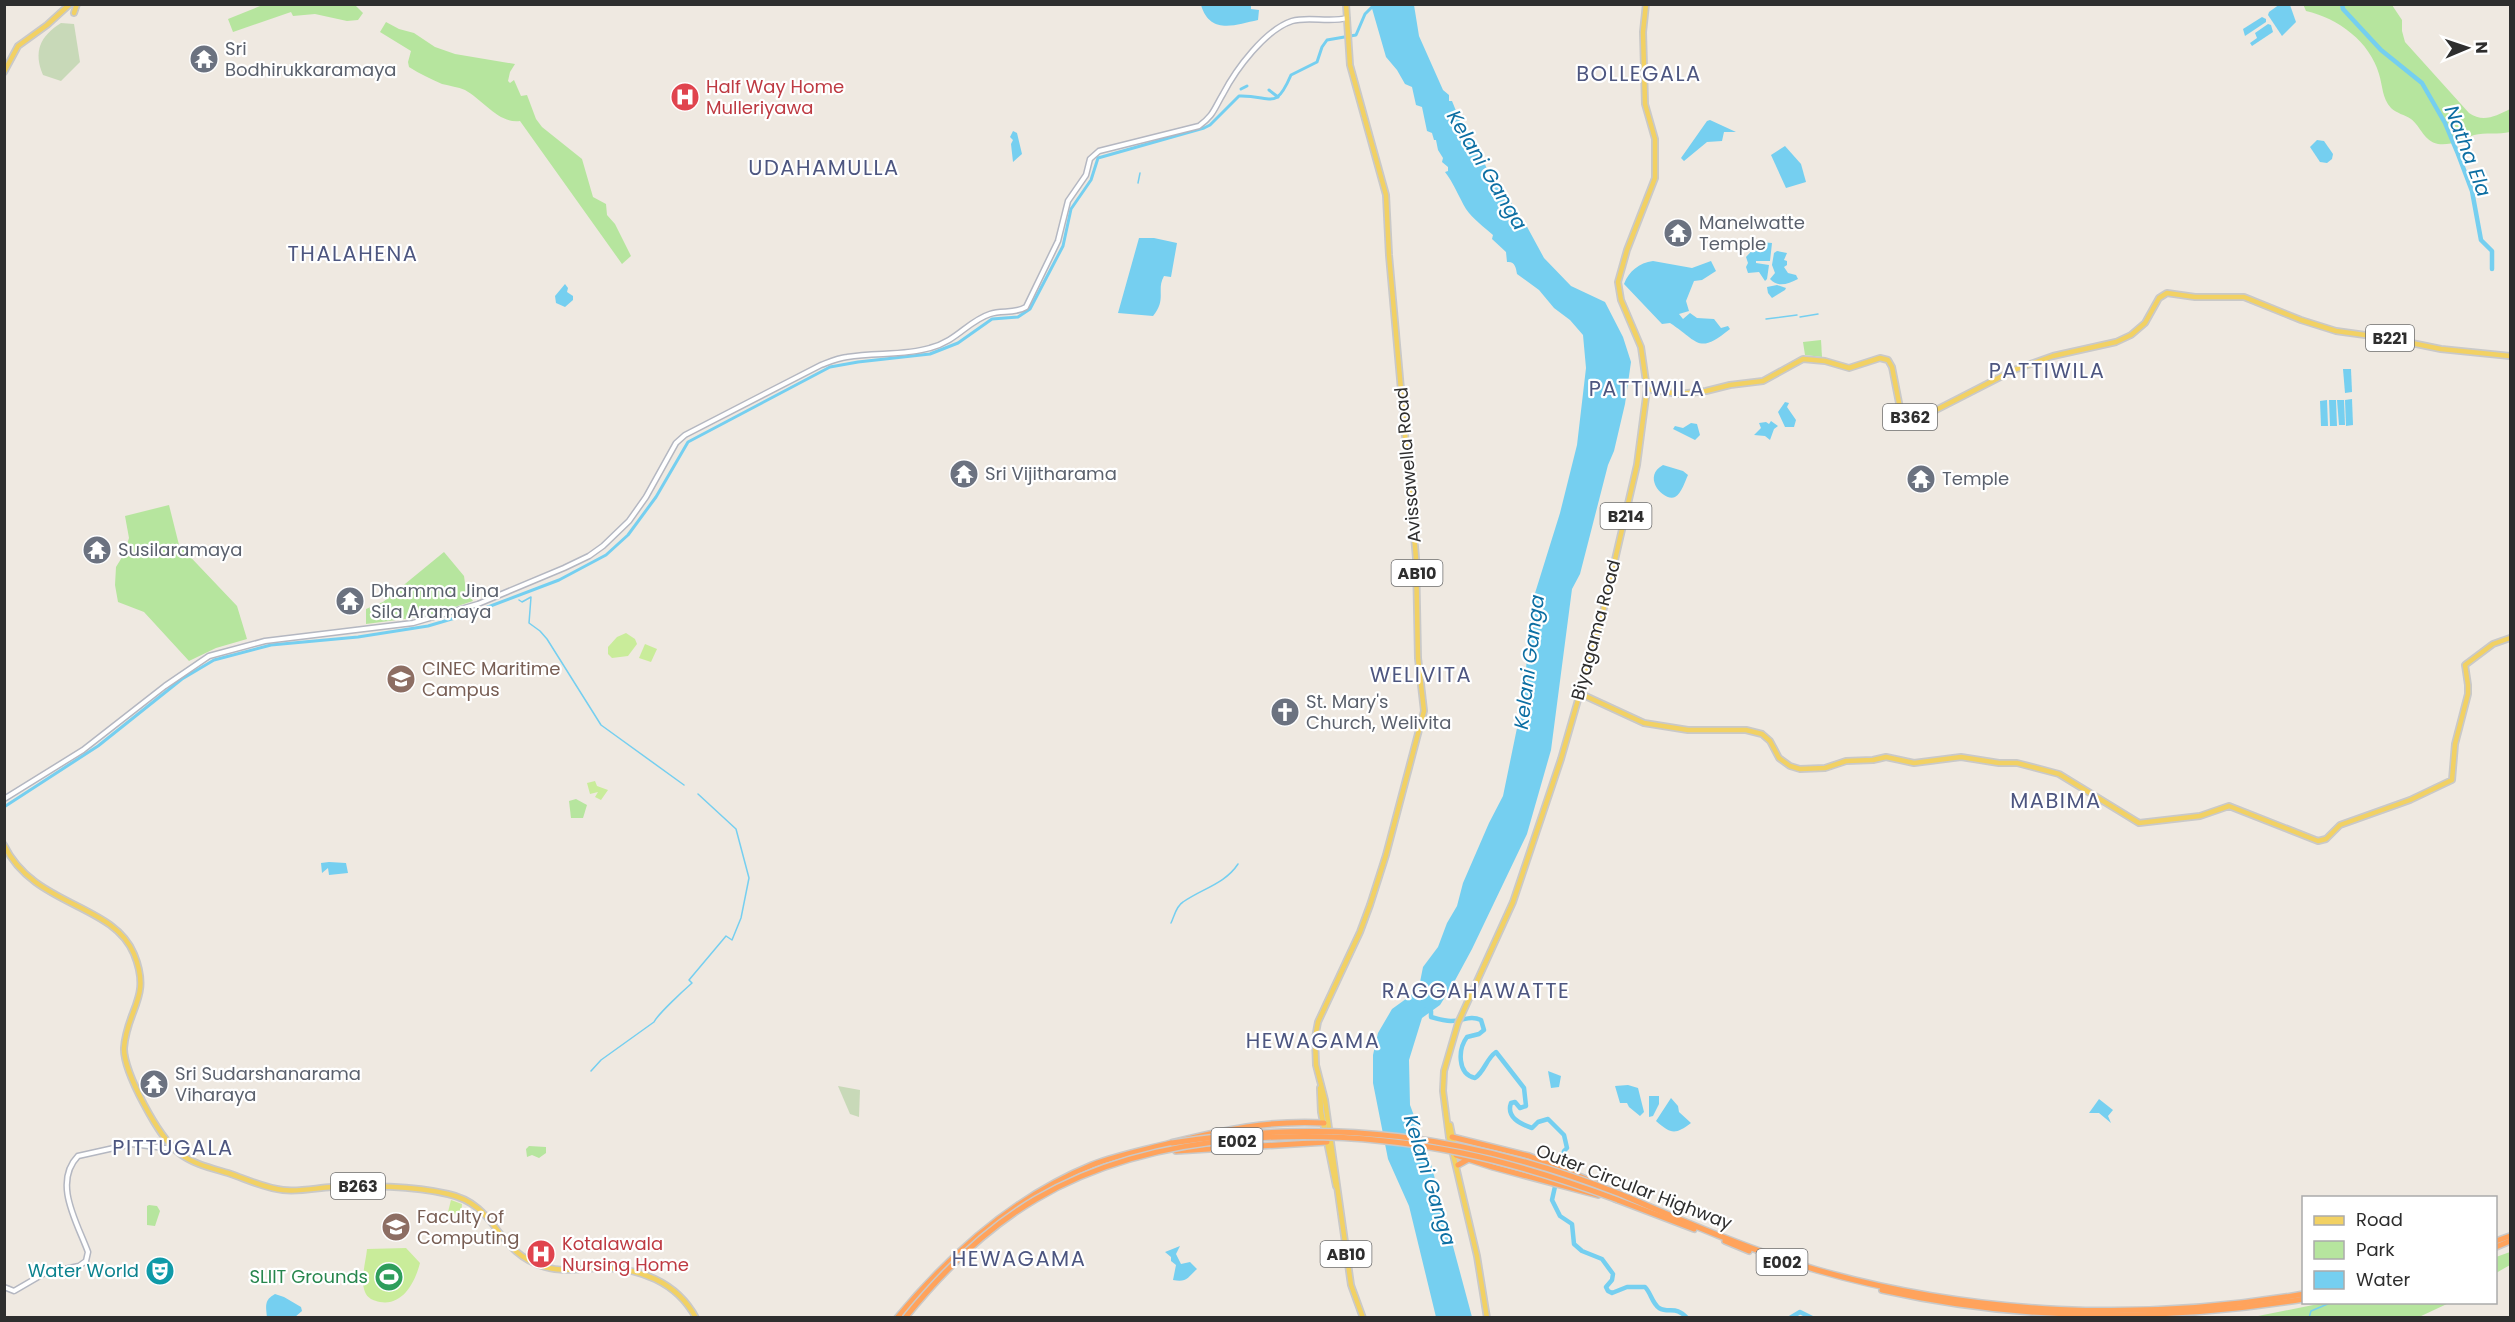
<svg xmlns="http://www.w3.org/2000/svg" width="2515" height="1322" viewBox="0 0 2515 1322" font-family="Poppins,sans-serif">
<rect width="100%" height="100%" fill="#efe9e1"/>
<g fill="#b6e59e">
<path d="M265,4L355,5L363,13L358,20L347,21L315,14L293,16L291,12L233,32L228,19Z"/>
<path d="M2303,4L2392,5L2402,20V31L2405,42L2469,113C2483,123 2496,116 2510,109V132C2499,135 2485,132 2474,135C2462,139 2451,146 2438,144C2424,141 2421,127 2411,119C2405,115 2396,113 2391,108C2382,98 2383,87 2379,74C2370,42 2338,18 2306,11Z"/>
<path d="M386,22L399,29L414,33L435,47L455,54L515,64L510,72L508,81L510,83L514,80L521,96L527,95L536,119L542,127L582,159L593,197L606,204L607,215L615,224L631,256L622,264L520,121C499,124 483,100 465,90C458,87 450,86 442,84C431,79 420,74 409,67L408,62L411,51L380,32Z"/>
<path d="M1821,340L1822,357L1805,355L1803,342Z"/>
<path d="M169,505L179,545L237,606L247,639L216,648L189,661L144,612L118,602L115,585L116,567L124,554L129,538L125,516Z"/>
<path d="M444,552L464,576L466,590L473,601L427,616L366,624V609L383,602Z"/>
<path d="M576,799L587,805L583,818H571L569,801Z"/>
<path d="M529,1146L546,1147V1153L539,1158L532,1155L527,1157L526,1149Z"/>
<path d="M149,1205L157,1206L160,1211L155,1226L147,1225V1206Z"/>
<path d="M2510,1252V1265L2496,1273V1257Z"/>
<path d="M2323,1303V1302L2449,1303L2419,1317H2253Z"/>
</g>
<g fill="#c8d9b8">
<path d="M61,23L74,24L80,62L61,81L43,75C33,52 40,36 61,23Z"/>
<path d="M838,1086L860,1090L859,1117L850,1114Z"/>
</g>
<g fill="#c9ec9a">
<path d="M626,633L635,639L637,644L628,656L612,658L608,654V647L617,637Z"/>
<path d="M645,644L657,649L651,662L639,658Z"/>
<path d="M595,781L597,786L608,790L601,800L595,797L598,792L590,794L587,783Z"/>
<path d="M451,1200L462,1204L461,1216L448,1212Z"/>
<path d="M406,1248L420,1263C415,1282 403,1306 380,1302C374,1301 367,1298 365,1292C360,1280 366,1261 367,1249Z"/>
</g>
<g fill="#75cff0">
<path d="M2280,4L2290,5L2296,22L2282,36L2268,15L2269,12Z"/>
<path d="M1201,5H1251V9L1259,10L1258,20C1235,25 1210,35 1201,5Z"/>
<path d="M1371,5H1414L1419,36L1443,90L1449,95V101H1452L1463,128L1462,130L1477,146V154L1484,157C1484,169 1491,171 1492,182C1503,186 1509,199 1515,209L1514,212L1525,223L1544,258L1571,286L1605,302L1623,337L1631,362L1625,404L1614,451L1608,465L1580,574L1572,589L1551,750L1527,834L1472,949L1452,986L1440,1005L1422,1018L1409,1060L1410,1105L1428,1153L1472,1317H1436L1409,1206L1388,1159L1373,1083V1055L1378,1033L1392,1009L1410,996L1420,982L1423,967L1438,947L1447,923L1457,906L1463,883L1489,823L1503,796L1524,694L1531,606L1560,513L1577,445L1586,368L1583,335L1570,320L1554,308L1539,290L1517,274C1516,268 1515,261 1507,262L1506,252L1492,239L1493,235C1484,227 1473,219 1466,209C1459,197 1453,182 1445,172L1448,171V167L1442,162L1443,158L1438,150L1436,140H1434L1432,133L1427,131L1422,107L1416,105L1412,87L1405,84L1397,70L1386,57Z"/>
<path d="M2262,17L2266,19V22L2245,36L2243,29Z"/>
<path d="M2268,24L2271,25L2273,32L2252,46L2250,43L2257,38L2255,33Z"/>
<path d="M1710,120L1736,132H1724L1722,141L1707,142L1684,161L1681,158L1707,121Z"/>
<path d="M1013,131L1017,133L1022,154L1013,162L1011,144L1013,140L1010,137Z"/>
<path d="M2317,140L2324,141L2333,154L2332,159L2327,163L2320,162L2310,147Z"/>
<path d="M1785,146L1801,164L1806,182L1786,188L1771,155Z"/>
<path d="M1139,238H1154L1177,243L1171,277L1164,276C1156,290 1167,299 1153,316L1118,313Z"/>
<path d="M1760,242L1772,243L1770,261H1756V263L1769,265L1767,279L1765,281L1759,272L1748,273L1746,267L1748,263L1746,257Z"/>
<path d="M1777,251L1787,253L1784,260L1787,261V265L1784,267L1788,273L1796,275L1798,279C1788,284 1778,288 1770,279L1775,273L1772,265L1774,253Z"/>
<path d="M1653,261L1692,268L1711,261L1716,271L1702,280L1694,281L1686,301L1689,311L1679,314L1683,319L1690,313L1697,318L1714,319L1721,328L1728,326L1730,329C1698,355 1699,342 1670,323L1662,324L1624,284C1629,271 1639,263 1653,261Z"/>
<path d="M565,284L568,288L567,292L573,296V300L565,307L556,303L555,296Z"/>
<path d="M1777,285L1786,288L1785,290L1772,298L1768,293L1767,287Z"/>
<path d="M2343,369H2351L2352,392L2345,393Z"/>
<path d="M2352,399L2353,425L2346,426L2345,400Z"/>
<path d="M2327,400L2328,426H2321L2320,401Z"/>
<path d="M2329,400H2336L2337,426H2330Z"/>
<path d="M2337,400H2344L2345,425H2339Z"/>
<path d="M1785,402L1789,403L1787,407L1796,420L1794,427H1785L1778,412Z"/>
<path d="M1771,421L1778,426L1774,429L1770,440L1765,436L1754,435L1761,428L1759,423L1766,422L1769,424Z"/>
<path d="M1691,423L1697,424L1700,435L1695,440L1673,429L1675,426L1683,428Z"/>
<path d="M1663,465L1683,471L1688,475C1685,481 1682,493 1675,497C1664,502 1641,477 1663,465Z"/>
<path d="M329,862L346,863L348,873L329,875L328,868L322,873L321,863Z"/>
<path d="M1548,1071L1561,1076L1559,1087L1551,1088Z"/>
<path d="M1628,1085L1638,1088L1644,1112L1640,1116L1629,1107L1627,1103H1620L1615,1086Z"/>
<path d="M1649,1096H1659V1104L1653,1116L1649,1117Z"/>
<path d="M1671,1098L1678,1106L1679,1112L1691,1123C1675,1135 1671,1134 1656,1121Z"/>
<path d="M2099,1099L2113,1110L2108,1116L2111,1123L2099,1113H2089Z"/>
<path d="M1180,1246L1176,1254L1181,1264L1190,1262L1197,1269C1188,1277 1187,1283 1173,1280L1176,1265L1171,1261V1257L1165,1252Z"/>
<path d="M275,1294L284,1297L301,1307L302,1311L295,1317H267C266,1306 264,1300 275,1294Z"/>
</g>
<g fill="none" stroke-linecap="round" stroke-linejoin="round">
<g stroke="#75cff0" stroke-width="1.5">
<path d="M1138,183L1140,173"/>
<path d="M1800,317L1818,314"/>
<path d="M1766,319L1797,315"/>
<path d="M519,600L522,602L531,597L529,623L540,631L547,639L601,725L684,785"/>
<path d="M1171,923C1174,917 1176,906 1183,902C1201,889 1225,884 1238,864"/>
<path d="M591,1071L601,1060L654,1022C658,1014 684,990 692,983L689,980L726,936L732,940L741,918L749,878L736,829L698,794"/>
<path d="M2309,1318L2311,1311L2330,1303"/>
</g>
<g stroke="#75cff0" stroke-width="3">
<path d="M1241,89L1247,86"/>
<path d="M1269,90L1278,97"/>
<path d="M4,807L98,746L182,679L214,660L271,645L358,637L428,626L472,613L559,580L606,555L628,535L656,497L688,442L830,367L858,362L930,354L958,343L992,319L1018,317L1030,309L1063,246L1071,209L1091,180L1098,158L1204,128L1210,125L1239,96C1272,95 1275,112 1291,75L1317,62L1322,47L1327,40L1356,35L1365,14L1375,4"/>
</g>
<g stroke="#75cff0" stroke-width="4.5">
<path d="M2342,4L2343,9L2381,50L2422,83L2445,123L2458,154L2472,191L2481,240L2492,251V269"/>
<path d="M1425,1010L1431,1011V1017C1438,1019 1445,1021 1451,1021C1463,1021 1470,1015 1481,1020L1484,1030L1479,1034L1467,1037C1458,1049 1457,1074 1475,1078C1485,1071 1486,1059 1496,1052L1524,1088L1526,1106L1520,1108L1515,1102L1511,1103C1506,1117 1520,1124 1532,1128L1538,1122L1548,1119L1564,1135L1567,1148L1564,1151L1560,1171"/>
<path d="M1556,1182L1552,1200L1560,1216L1572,1224L1574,1244L1582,1251L1602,1259L1613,1274L1612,1280L1606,1287L1608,1291L1612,1293L1627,1287H1645C1651,1293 1652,1303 1659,1308C1669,1314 1676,1305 1687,1318"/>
<path d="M1790,1318L1800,1312L1812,1318"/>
</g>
<g stroke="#b4b7c1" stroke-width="7">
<g id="secondary">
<path d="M4,799L83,750L165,686L209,656L265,641L413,623L478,604L564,568L589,556L603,546L629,521L646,497L676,443L685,435L821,365C829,362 838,358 847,357C875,352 903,356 930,348C957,341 968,321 990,314C1002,310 1015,314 1026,307L1058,241L1068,201L1086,175L1090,159L1099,151L1199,126C1214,115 1214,109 1223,94C1236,69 1265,30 1292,21C1309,16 1329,23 1347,18"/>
<path d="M4,1287L14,1291L45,1273L79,1266L86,1261L88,1252C78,1224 52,1183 78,1156L132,1144L173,1149"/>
</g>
</g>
<g stroke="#c9c9c9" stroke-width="8">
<g id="primary">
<path d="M1346,4L1350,65L1386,195L1389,255L1416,558L1418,658L1424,711L1386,855L1370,905L1360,932L1318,1022L1315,1038L1316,1065L1325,1100L1351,1285L1363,1318"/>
<path d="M74,13L77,4"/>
<path d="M4,72L18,46L47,25L70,4"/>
<path d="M1647,389L1679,394L1706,391L1730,385L1763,381L1803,359L1825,361L1849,368L1880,358L1888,360L1892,367L1900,408L1910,417H1917L1934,411L2014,370L2053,356L2116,342L2131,335L2145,323L2159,298L2167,293L2195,297H2244L2301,320L2336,331L2387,338L2441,349L2510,356"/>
<path d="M1579,693L1644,723L1688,730H1746L1762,734L1770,741L1779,758L1790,766L1800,769L1825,768L1846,761L1873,760L1886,757L1914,763L1961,757L1999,763H2017L2059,774L2139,823L2200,816L2229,806L2318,841L2326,839L2340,825L2410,800L2452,780L2455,744L2468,694V685L2465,665L2493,644L2510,638"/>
<path d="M4,845C34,907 113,903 134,954C152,998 127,1008 124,1048C123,1071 160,1140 179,1153C193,1164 211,1168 228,1173C246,1179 264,1188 283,1190C299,1192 316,1188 332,1187C370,1186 410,1185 448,1194C499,1205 494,1252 545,1267C562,1272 581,1269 598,1268C639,1267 677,1282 696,1318"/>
<path d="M1320,1088L1321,1112L1336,1186"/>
<path d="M1450,1125L1456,1155"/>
<path d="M1487,1318L1477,1256L1449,1137L1443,1091L1444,1071L1458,1023L1513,902L1561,759L1601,620L1637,465L1647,389L1641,347L1621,300L1618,282L1627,250L1655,178V139L1645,104L1643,32L1646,4"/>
</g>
</g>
<g stroke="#c9c9c9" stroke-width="8">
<g id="highway">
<path d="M1452,1137L1529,1156L1596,1183"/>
<path d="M1176,1151L1327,1142"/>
<path d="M1456,1155L1493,1167L1598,1195"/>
<path d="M1458,1165L1467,1160"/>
<path d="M1618,1193C1683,1221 1749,1250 1817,1270C1975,1315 2142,1322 2304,1294"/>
<path d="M1615,1199L1694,1229"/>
<path d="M1725,1241L1749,1251"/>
<path d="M2496,1241L2510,1236"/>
<path d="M2496,1247L2510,1241"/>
<path d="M1882,1290C2021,1321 2163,1322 2304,1299"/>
<path d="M897,1318C950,1254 1014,1197 1092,1165C1118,1155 1145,1150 1171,1143C1224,1130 1268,1120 1324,1123"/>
</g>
</g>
<use href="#secondary" stroke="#fff" stroke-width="4"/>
<use href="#primary" stroke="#f2d163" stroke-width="4.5"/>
<use href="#highway" stroke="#ffa35c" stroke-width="5"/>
<g stroke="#c9c9c9" stroke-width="8" stroke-linecap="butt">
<g id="highway-bridge">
<path d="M1172,1143C1332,1117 1469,1135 1620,1194"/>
<path d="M905,1318C942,1272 985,1229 1036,1199C1156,1128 1328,1125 1462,1153C1515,1164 1567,1181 1618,1200"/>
</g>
</g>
<use href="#highway-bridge" stroke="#ffa35c" stroke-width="5"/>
</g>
<defs>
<g id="temple-disc" transform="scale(1.5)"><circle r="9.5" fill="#6b7280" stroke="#fff"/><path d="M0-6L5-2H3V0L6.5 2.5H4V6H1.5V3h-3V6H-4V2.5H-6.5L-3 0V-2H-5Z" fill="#fff"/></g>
<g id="hospital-disc" transform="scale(1.5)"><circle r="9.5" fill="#e0444e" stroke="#fff"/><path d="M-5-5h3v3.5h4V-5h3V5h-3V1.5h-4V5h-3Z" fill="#fff"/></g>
<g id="university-disc" transform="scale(1.5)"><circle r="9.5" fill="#8d6e63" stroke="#fff"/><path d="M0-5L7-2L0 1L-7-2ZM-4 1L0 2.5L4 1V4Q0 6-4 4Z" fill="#fff"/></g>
<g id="church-disc" transform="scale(1.5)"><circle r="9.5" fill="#6b7280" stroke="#fff"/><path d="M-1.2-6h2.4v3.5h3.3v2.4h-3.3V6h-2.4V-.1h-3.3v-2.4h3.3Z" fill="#fff"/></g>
<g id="theatre-disc" transform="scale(1.5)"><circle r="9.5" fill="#0f9aa8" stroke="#fff"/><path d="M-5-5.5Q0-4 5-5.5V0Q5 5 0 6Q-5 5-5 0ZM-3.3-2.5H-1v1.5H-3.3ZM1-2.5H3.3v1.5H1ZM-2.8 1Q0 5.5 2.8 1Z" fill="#fff"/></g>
<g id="stadium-disc" transform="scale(1.5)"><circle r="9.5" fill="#2e9e5b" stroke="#fff"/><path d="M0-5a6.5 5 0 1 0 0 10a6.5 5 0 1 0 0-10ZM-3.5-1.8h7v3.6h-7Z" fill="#fff"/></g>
</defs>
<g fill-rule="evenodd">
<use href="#temple-disc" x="204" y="59"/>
<use href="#hospital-disc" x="685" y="97"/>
<use href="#temple-disc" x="1678" y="233"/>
<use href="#temple-disc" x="964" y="474"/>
<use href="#temple-disc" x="1921" y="479"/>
<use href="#temple-disc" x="97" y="550"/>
<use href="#temple-disc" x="350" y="601"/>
<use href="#university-disc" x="401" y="679"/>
<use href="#church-disc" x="1285" y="712"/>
<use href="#temple-disc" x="154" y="1084"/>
<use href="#university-disc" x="396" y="1227"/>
<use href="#hospital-disc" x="541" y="1254"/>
<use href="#theatre-disc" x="160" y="1271"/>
<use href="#stadium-disc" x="389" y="1277"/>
</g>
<g text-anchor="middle" stroke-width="4.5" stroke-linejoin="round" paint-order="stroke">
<g fill="#fff" stroke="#6d6d6d" stroke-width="1.5">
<rect x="2366" y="325" width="48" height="26" rx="4.5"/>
<rect x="1883" y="404" width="54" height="26" rx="4.5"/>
<rect x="1600.5" y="503" width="51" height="26" rx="4.5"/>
<rect x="1391.5" y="560" width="51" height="26" rx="4.5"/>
<rect x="1211.5" y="1128" width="51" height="26" rx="4.5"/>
<rect x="331" y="1173" width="54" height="26" rx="4.5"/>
<rect x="1320.5" y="1241" width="51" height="26" rx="4.5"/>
<rect x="1756.5" y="1249" width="51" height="26" rx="4.5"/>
</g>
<g font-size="16" font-weight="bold" fill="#2e2e2e">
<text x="2390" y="344">B221</text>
<text x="1910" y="423">B362</text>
<text x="1626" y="522">B214</text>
<text x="1417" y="579">AB10</text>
<text x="1237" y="1147">E002</text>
<text x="358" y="1192">B263</text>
<text x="1346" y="1260">AB10</text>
<text x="1782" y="1268">E002</text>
</g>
<g font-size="18" fill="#5b616d" stroke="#fff" text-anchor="start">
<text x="225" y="55">Sri<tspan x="225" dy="21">Bodhirukkaramaya</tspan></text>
<text x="1699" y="229">Manelwatte<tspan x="1699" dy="21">Temple</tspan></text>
<text x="985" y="480">Sri Vijitharama</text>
<text x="1942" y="485">Temple</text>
<text x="118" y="556">Susilaramaya</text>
<text x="371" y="597">Dhamma Jina<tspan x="371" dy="21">Sila Aramaya</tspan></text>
<text x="1306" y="708">St. Mary's<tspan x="1306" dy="21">Church, Welivita</tspan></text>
<text x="175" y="1080">Sri Sudarshanarama<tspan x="175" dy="21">Viharaya</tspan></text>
</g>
<g font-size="18" fill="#be3a42" stroke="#fff" text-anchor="start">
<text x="706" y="93">Half Way Home<tspan x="706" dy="21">Mulleriyawa</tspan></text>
<text x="562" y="1250">Kotalawala<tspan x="562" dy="21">Nursing Home</tspan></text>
</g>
<g font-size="18" fill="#2e2e2e" stroke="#fff">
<text transform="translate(1408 465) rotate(-95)" y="6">Avissawella Road</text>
<text transform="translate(1596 630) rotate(-75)" y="6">Biyagama Road</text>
<text transform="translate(1634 1187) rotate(21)" y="6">Outer Circular Highway</text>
</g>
<g font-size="18" fill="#785e54" stroke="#fff" text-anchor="start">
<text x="422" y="675">CINEC Maritime<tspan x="422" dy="21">Campus</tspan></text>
<text x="417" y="1223">Faculty of<tspan x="417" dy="21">Computing</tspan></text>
</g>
<g font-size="18" fill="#0d838f" stroke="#fff" text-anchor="end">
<text x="139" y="1277">Water World</text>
</g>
<g font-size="18" fill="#27864d" stroke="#fff" text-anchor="end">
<text x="368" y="1283">SLIIT Grounds</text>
</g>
<g font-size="20" font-style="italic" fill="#0d6fa3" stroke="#fff">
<text transform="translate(2468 151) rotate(69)" y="7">Natha Ela</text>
<text transform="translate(1487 170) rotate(59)" y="7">Kelani Ganga</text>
<text transform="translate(1529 662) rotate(-83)" y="7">Kelani Ganga</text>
<text transform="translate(1430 1180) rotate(73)" y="7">Kelani Ganga</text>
</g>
<g font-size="21" letter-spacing="1.5" fill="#4d5680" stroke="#fff">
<text x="1639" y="81">BOLLEGALA</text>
<text x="824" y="175">UDAHAMULLA</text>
<text x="353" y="261">THALAHENA</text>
<text x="2047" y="378">PATTIWILA</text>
<text x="1647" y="396">PATTIWILA</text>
<text x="1421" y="682">WELIVITA</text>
<text x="2056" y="808">MABIMA</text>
<text x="1476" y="998">RAGGAHAWATTE</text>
<text x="1313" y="1048">HEWAGAMA</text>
<text x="173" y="1155">PITTUGALA</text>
<text x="1019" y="1266">HEWAGAMA</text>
</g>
</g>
<rect width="2515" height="1322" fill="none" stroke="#2e2e2e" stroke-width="12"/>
<rect x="2302" y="1196" width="195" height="108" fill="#ffffff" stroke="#ababab" stroke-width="1.5"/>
<rect x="2314" y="1216" width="30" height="9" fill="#f2d163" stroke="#ababab" stroke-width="1.5"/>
<text x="2356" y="1226" font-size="18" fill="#2e2e2e">Road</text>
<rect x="2314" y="1241" width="30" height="18" fill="#b6e59e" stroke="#ababab" stroke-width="1.5"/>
<text x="2356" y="1256" font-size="18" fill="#2e2e2e">Park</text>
<rect x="2314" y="1271" width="30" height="18" fill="#75cff0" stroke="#ababab" stroke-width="1.5"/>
<text x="2356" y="1286" font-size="18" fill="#2e2e2e">Water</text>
<g transform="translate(2467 48) rotate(88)" stroke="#ffffff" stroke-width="4.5" paint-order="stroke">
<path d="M0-4.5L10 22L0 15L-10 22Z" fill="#2e2e2e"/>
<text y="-9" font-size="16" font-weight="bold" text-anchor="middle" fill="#2e2e2e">N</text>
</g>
</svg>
